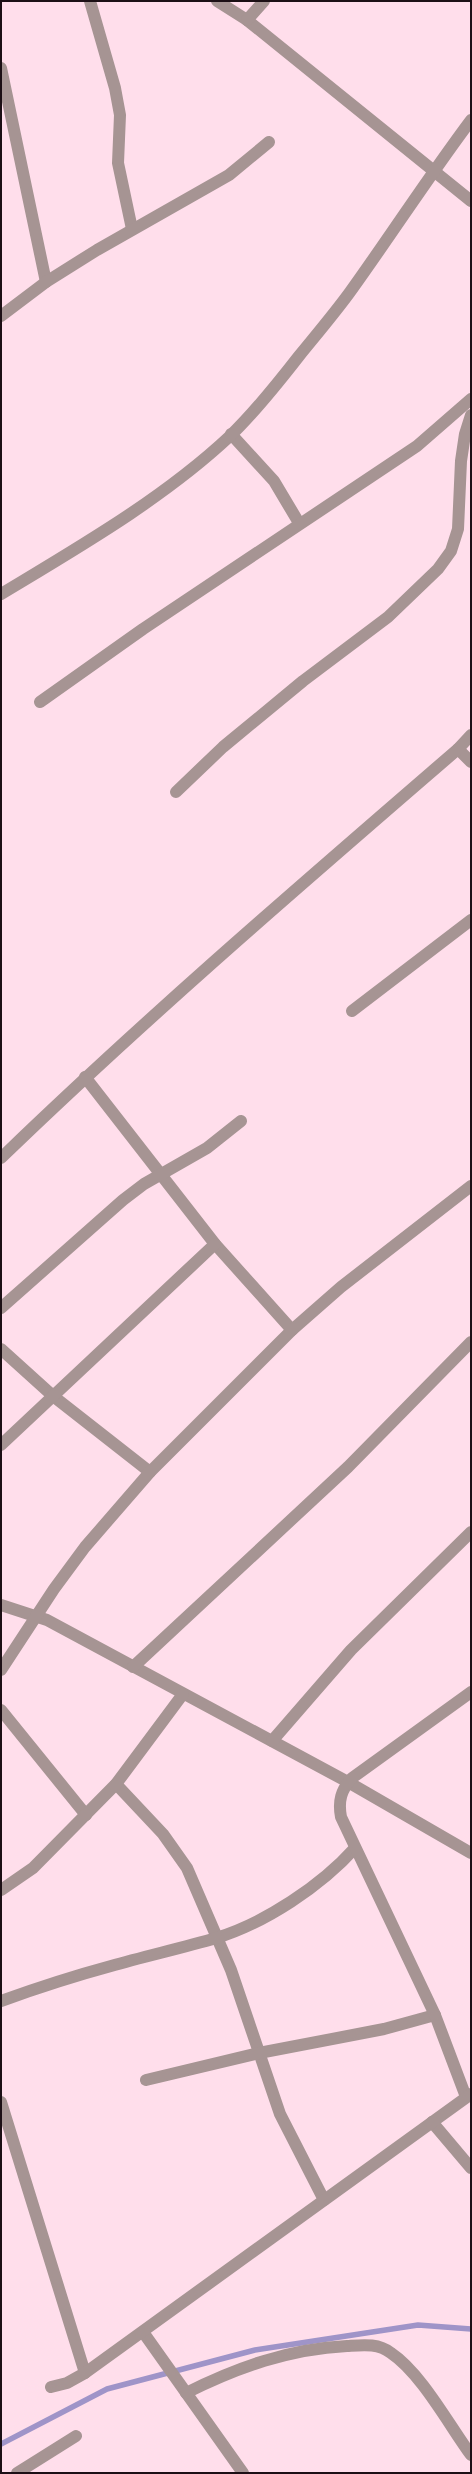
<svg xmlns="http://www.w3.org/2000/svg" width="472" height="2474" viewBox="0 0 472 2474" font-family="'Alegreya Sans',sans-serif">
<rect width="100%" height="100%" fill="#ffdeeb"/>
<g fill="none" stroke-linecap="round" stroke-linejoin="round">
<path stroke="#9f94c8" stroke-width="5.5" d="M1,2444L107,2389L255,2350L418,2325L471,2329"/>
<g stroke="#a69493" stroke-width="12">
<path d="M90,1L115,88L120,115L118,163L132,229"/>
<path d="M217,1L247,20L471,201"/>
<path d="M247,20L264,1"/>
<path d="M1,68L46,282"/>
<path d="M1,316L46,282L97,250L229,175L269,142"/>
<path d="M231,434L274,481L299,523"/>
<path d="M1,594C79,547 164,498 230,436C255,412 278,383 299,356C316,335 334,314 350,292C391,235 429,176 471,120"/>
<path d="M40,702L143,629L417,446L471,399"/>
<path d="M458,749L471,762"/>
<path d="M176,792L223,747L303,681L388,617L438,569L451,551L458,529L461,461L465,434L471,415"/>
<path d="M352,1011L471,920"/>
<path d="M85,1077L215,1244L292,1330"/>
<path d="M1,1158C148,1016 303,883 458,749L471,735"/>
<path d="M1,1308L123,1200L144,1184L207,1148L241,1121"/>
<path d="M1,1349L53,1396L150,1472"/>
<path d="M1,1445L215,1244"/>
<path d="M1,1605L47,1620L348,1782L471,1853"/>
<path d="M133,1667L348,1467L471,1342"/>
<path d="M1,1670L54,1589L85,1547L150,1472L292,1330L341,1287L471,1186"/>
<path d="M1,1710L86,1815"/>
<path d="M272,1741L351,1650L471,1532"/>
<path d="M116,1784L163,1834L187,1868L231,1970L280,2114L324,2200"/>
<path d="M1,1890L33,1868L116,1784L183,1694"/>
<path d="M1,2001C37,1988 74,1976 111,1966C146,1956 182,1948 216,1938C265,1923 321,1886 355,1848"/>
<path d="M146,2080L259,2053L384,2029L435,2015"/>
<path d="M466,2097L435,2015L341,1817C338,1801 341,1790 352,1778L471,1692"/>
<path d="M1,2102L85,2373"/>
<path d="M432,2122L471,2168"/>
<path d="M143,2332L243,2473"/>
<path d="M51,2387L67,2383L85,2373L471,2094"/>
<path d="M186,2393C238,2367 289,2349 347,2346C363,2345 378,2343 391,2353C421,2373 449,2425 471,2455"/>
<path d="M17,2473L76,2436"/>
</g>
</g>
<rect width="472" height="2474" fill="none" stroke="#1c0f15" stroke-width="4"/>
</svg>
